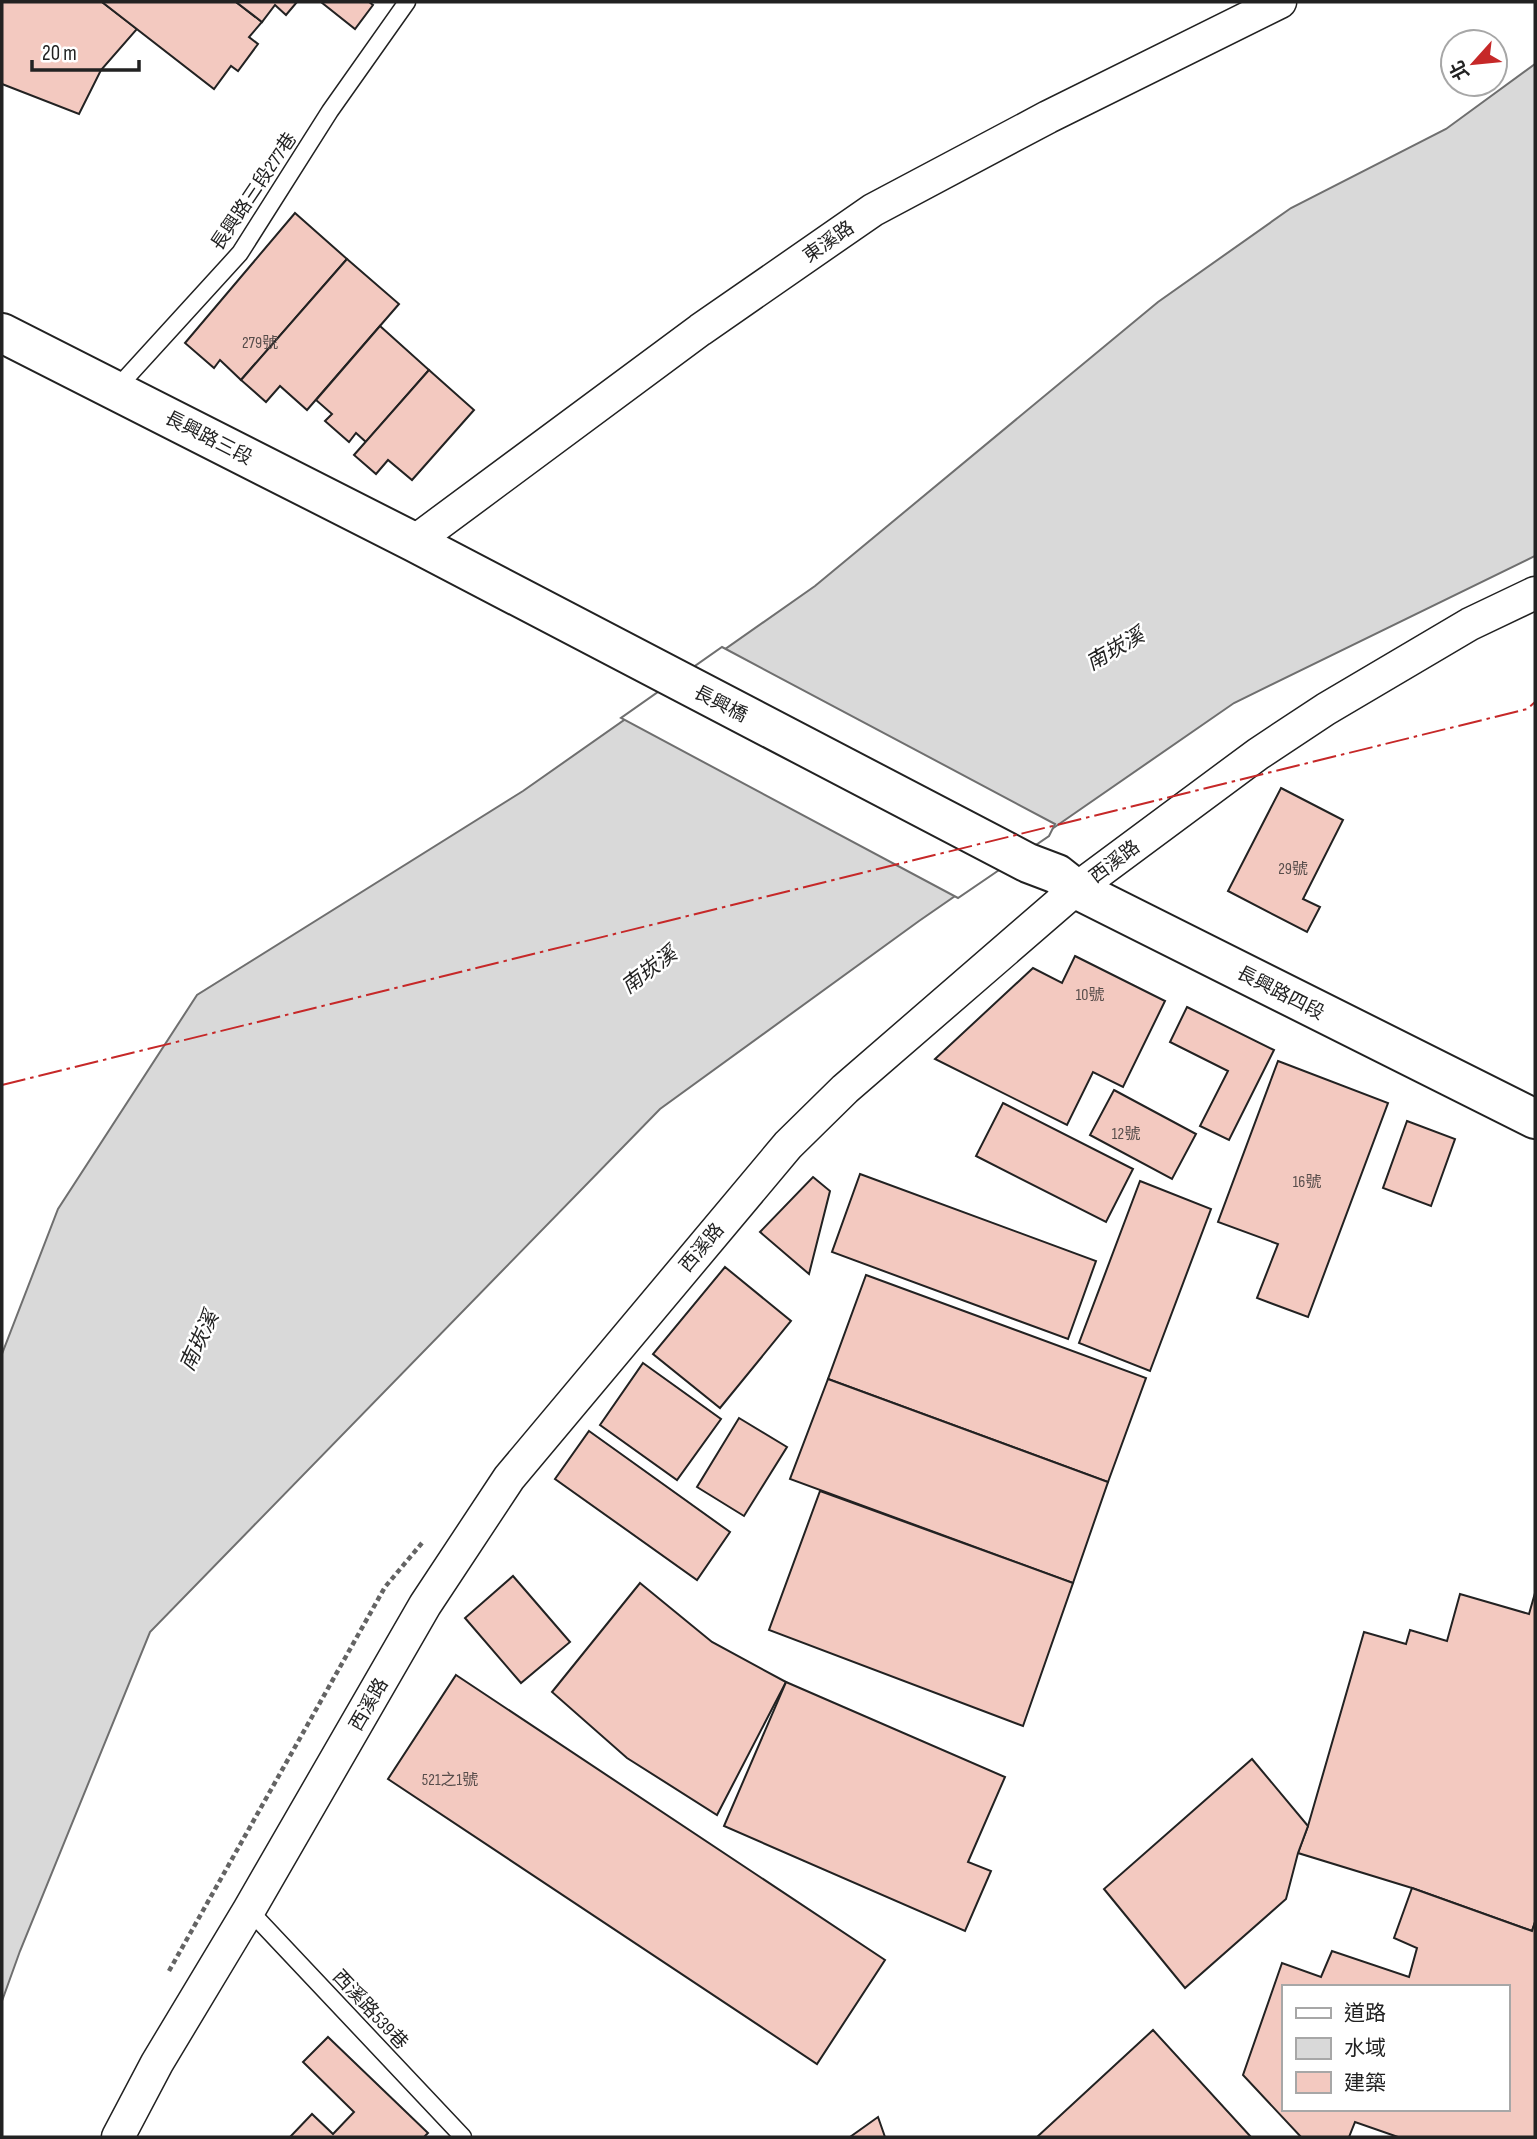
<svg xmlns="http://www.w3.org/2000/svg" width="1537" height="2139" viewBox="0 0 1537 2139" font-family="'Sofia Sans Condensed','Noto Sans TC',sans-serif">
<rect width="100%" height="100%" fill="#fff"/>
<path fill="#d9d9d9" stroke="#6f6f6f" stroke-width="2" d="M1535,64V556L1234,703L919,921L660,1109L150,1632L20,1951L2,2001V1354L58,1209L197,995L523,791L815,586L1158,302L1291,208L1446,129Z"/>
<path fill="#fff" stroke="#6f6f6f" stroke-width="2" d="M722,647L1055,824L1049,836L958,898L621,718Z"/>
<g fill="#f3c9c0" stroke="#222" stroke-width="2" fill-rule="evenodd">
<path d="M2,2H102L137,29L101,70L79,114L2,84Z"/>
<path d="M102,2H236L262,22L249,37L258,44L238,71L231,66L214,89Z"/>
<path d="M236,2H297L286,15L275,5L262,22Z"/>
<path d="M321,2H369L373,5L355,29Z"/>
<path d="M295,213L347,259L241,380L220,360L214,368L185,343Z"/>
<path d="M347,259L399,304L307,410L280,386L266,402L241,380Z"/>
<path d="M380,326L429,370L366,442L356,433L349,442L325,421L332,414L316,400Z"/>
<path d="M429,370L474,410L412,480L388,460L376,474L354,455Z"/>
<path d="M1281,788L1343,820L1303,899L1320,907L1307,932L1228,891Z"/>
<path d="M1075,956L1165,1001L1123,1087L1093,1072L1067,1125L935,1059L1033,968L1062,983Z"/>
<path d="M1187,1007L1274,1050L1229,1140L1200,1126L1228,1071L1170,1042Z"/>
<path d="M1278,1061L1388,1103L1308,1317L1257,1298L1278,1244L1218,1222Z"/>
<path d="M1114,1090L1196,1134L1172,1179L1090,1135Z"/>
<path d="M1003,1103L1133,1169L1106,1222L976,1156Z"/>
<path d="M1407,1121L1455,1139L1431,1206L1383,1188Z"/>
<path d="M860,1174L1096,1261L1068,1339L832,1252Z"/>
<path d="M813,1177L830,1191L809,1274L760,1232Z"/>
<path d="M1140,1181L1211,1209L1150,1371L1079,1343Z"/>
<path d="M725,1267L791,1321L720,1408L653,1354Z"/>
<path d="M866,1275L1146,1378L1108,1482L828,1379Z"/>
<path d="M643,1363L721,1419L677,1480L600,1425Z"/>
<path d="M828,1379L1108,1482L1073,1583L790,1479Z"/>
<path d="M739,1418L787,1447L744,1516L697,1487Z"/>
<path d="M589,1431L730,1532L697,1580L555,1479Z"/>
<path d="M820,1491L1073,1583L1023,1726L769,1630Z"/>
<path d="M513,1576L570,1642L521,1683L465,1618Z"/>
<path d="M640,1583L712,1642L786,1682L717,1815L627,1758L552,1692Z"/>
<path d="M1535,1593V1922L1532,1931L1412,1888L1298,1853L1308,1826L1364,1632L1406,1644L1410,1630L1447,1641L1460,1594L1529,1614Z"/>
<path d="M456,1675L885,1960L817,2064L388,1779Z"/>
<path d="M786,1682L1005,1777L968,1862L991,1871L965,1931L724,1826Z"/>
<path d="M1252,1759L1308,1826L1298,1853L1286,1899L1185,1988L1104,1889Z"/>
<path d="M1412,1888L1532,1931L1535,1922V2137H1398L1355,2122L1349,2137H1301L1243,2075L1282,1963L1321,1977L1332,1951L1409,1977L1417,1948L1394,1938ZM1283,1987H1507V2109H1283Z"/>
<path d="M1153,2030L1251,2137H1037Z"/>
<path d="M328,2037L428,2133L424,2137H290L312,2114L333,2134L354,2112L303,2062Z"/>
<path d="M878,2117L885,2137H850Z"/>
</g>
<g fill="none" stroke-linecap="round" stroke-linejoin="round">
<g stroke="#222" stroke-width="19">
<g id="service">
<path d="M116,389L240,253L330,111L407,2"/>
<path d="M249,1910L463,2137"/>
</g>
</g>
<g stroke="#222" stroke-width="35">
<g id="minor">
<path d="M414,542L700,330L873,210L1048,117L1280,2"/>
<path d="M118,2137L157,2063L249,1910L425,1605L509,1478L788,1145L845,1089L1076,889L1258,754L1326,709L1470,624L1535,593"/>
</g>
</g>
<g stroke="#222" stroke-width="42">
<path id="tertiary" d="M2,333L414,542L1028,863L1057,874L1076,889L1535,1119"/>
</g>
<path stroke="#646464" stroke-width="4.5" stroke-dasharray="5 3.5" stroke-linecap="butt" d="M169,1971L385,1587L422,1543"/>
<use href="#service" stroke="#fff" stroke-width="16"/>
<use href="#minor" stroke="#fff" stroke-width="32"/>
<use href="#tertiary" stroke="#fff" stroke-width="38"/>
<path stroke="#c62828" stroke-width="2" stroke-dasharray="24 5 3.5 5" stroke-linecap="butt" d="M2,1085L1527,709L1535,702"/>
</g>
<g text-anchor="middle" stroke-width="5" stroke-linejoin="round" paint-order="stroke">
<g font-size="16" fill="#564c4a">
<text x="260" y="348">279號</text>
<text x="1293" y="874">29號</text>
<text x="1090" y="1000">10號</text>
<text x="1126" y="1139">12號</text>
<text x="1307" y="1187">16號</text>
<text x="450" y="1785">521之1號</text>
</g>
<g font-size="19" fill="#222" stroke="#fff">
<text transform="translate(253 191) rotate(-56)" y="7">長興路三段277巷</text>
<text transform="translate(828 241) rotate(-35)" y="7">東溪路</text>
<text transform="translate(209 437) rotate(27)" y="7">長興路三段</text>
<text transform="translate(721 703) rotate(27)" y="7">長興橋</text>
<text transform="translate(1114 861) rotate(-37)" y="7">西溪路</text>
<text transform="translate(1281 992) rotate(27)" y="7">長興路四段</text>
<text transform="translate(701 1247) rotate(-50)" y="7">西溪路</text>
<text transform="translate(368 1704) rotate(-60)" y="7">西溪路</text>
<text transform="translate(371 2009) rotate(47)" y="7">西溪路539巷</text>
</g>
<g font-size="21" font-style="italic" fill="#222" stroke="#fff">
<text transform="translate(1115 649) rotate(-30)" y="7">南崁溪</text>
<text transform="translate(649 970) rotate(-37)" y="7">南崁溪</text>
<text transform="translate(199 1341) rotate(-65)" y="7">南崁溪</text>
</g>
</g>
<rect width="1537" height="2139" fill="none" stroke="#222222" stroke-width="7"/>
<rect x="1282" y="1985" width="228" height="126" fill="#ffffff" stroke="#a7a7a7" stroke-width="2"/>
<rect x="1296" y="2008" width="35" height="10" fill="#ffffff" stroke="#a7a7a7" stroke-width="2"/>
<text x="1344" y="2020" font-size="21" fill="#222222">道路</text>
<rect x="1296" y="2038" width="35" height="21" fill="#d9d9d9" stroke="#a7a7a7" stroke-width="2"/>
<text x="1344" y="2055" font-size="21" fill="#222222">水域</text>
<rect x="1296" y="2072" width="35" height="21" fill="#f3c9c0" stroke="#a7a7a7" stroke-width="2"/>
<text x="1344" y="2090" font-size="21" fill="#222222">建築</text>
<g transform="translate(1474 63) rotate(243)"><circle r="33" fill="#ffffff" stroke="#a7a7a7" stroke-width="2"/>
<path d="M0-5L12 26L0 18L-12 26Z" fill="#c62828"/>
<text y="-10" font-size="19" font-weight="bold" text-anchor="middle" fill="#222222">北</text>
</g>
<path d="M32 60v10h107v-10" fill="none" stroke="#222222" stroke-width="3.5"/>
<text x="42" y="60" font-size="21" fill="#222222" stroke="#ffffff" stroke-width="5" paint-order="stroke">20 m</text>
</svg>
